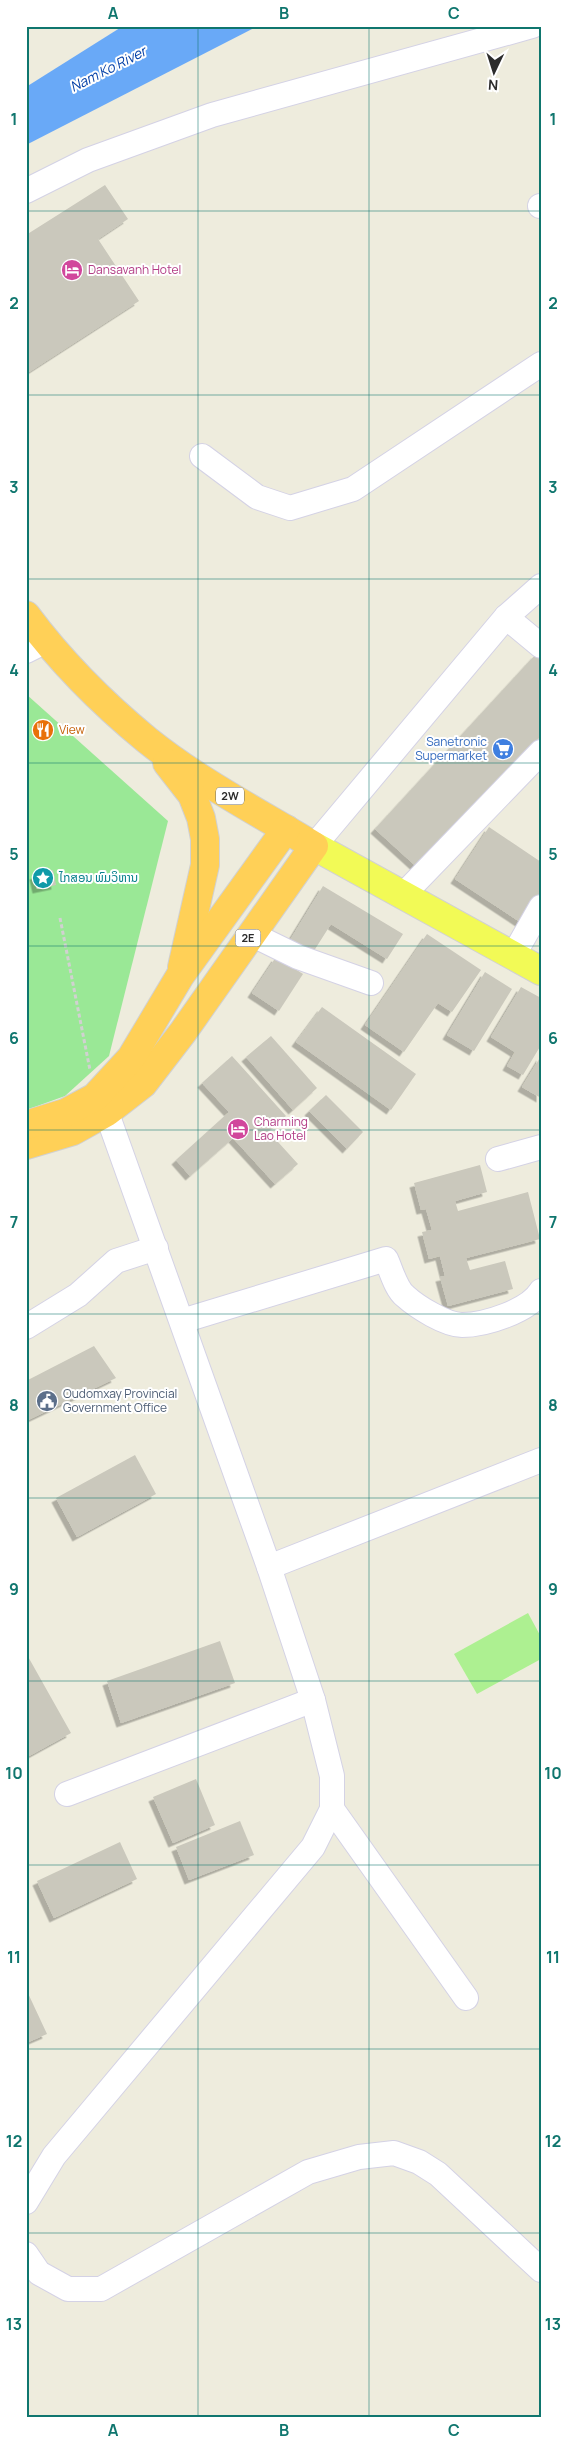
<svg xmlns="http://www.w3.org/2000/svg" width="567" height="2444" viewBox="0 0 567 2444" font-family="Manrope,'Noto Sans Lao',sans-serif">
<defs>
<filter id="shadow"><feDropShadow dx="-4.5" dy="4.5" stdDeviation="0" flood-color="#0004"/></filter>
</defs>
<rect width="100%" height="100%" fill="#eeecdd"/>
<path fill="#9ae896" d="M26,694L168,821L109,1056L65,1096L26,1110Z"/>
<path fill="#adf091" d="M528,1613L541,1637V1659L477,1694L454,1654Z"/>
<path fill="#69a9f7" d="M123,26H258L26,145V87Z"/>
<g fill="#cac8bc" filter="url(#shadow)">
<path d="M105,185L128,219L98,239L139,301L26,374V235Z"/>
<path d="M536,654L541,658V736L419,869L375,829Z"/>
<path d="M489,827L541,862V898L523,924L455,879Z"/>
<path d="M53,870L56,885L37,889L34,875Z"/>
<path d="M323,886L403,934L387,959L331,924L312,954L290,940Z"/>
<path d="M427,934L481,970L452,1012L438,1003L404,1052L365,1025Z"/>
<path d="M276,957L303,974L279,1011L252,993Z"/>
<path d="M485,972L512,989L474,1051L447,1035Z"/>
<path d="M521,987L541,998V1045L523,1075L507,1066L515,1052L491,1037Z"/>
<path d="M322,1007L416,1074L391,1110L296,1042Z"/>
<path d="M271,1036L317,1088L293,1110L246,1057Z"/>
<path d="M232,1056L286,1116L268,1131L298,1164L275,1184L233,1138L190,1176L176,1160L229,1112L202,1083Z"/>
<path d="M541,1056V1098L522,1087Z"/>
<path d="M326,1095L363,1132L347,1149L309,1111Z"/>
<path d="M480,1165L487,1192L455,1201L458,1211L528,1192L540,1239L466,1258L470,1270L505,1261L513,1289L448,1306L440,1277L445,1276L440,1256L429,1259L422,1232L432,1230L426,1209L421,1210L414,1183Z"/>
<path d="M94,1346L116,1378L26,1421V1381Z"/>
<path d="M135,1455L156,1494L77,1537L56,1498Z"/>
<path d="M220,1641L235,1683L121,1723L107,1681Z"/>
<path d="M26,1653L71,1733L29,1756L26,1751Z"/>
<path d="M196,1779L215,1825L173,1843L153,1797Z"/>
<path d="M240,1821L254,1855L189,1880L176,1847Z"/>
<path d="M120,1842L137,1879L54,1918L37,1881Z"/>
<path d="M26,1989L47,2034L26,2043Z"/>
</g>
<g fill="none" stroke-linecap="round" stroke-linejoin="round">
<g stroke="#d4d2e5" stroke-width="26">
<g id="minor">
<path d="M26,191L88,160L212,115L532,26"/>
<path d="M540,206H541"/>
<path d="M202,456L257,497L290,508L353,489L541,364"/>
<path d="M506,617L541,646"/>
<path d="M26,651L46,641"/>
<path d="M314,846L506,617L541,586"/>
<path d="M403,895L541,752"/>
<path d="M251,934L298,957L371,983"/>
<path d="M513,956L541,907"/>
<path d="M498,1159L541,1147"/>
<path d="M182,1321L386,1259C391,1270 396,1289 405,1296C417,1307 446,1325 462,1325C485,1325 529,1311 541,1291"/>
<path d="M26,1327L78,1295L116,1261L156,1248"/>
<path d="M269,1567L541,1460"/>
<path d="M67,1794L313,1700"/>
<path d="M332,1809L466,1998"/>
<path d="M26,2202L54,2156L313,1847L332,1809V1776L313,1700L269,1567L100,1094"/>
<path d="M26,2254L39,2273L68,2289H101L308,2172L359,2157L394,2153L419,2162L438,2174L541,2270"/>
</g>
</g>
<g stroke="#d1d1d1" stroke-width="30">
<path id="major" d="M314,846L541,971"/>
</g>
<g stroke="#d1d1d1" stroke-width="30">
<g id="highway">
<path d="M26,615C61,662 102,703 147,740C198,781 258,812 314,846L183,1032L143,1084L107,1112L73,1131L26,1145"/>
<path d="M167,763L192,795L201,818L205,839V865L182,967"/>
<path d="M26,1125L65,1113L95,1097L131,1058L180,976L286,829"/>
</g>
</g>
<path stroke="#d1d1d1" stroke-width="3" stroke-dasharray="4 2.5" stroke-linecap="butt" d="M60,918L90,1070"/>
<use href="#minor" stroke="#fff" stroke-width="24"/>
<use href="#major" stroke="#f2fa56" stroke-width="28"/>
<use href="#highway" stroke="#ffd057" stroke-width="28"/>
</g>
<path fill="none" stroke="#0f766e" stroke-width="1" stroke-opacity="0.55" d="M198,26V2418M369,26V2418M26,211H541M26,395H541M26,579H541M26,763H541M26,946H541M26,1130H541M26,1314H541M26,1498H541M26,1681H541M26,1865H541M26,2049H541M26,2233H541"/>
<defs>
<g id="hotel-disc" transform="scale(1.125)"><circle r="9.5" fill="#d1479c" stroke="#fff"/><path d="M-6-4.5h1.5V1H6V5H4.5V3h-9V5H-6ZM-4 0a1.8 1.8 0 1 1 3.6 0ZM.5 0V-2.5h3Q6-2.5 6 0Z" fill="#fff"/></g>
<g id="restaurant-disc" transform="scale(1.125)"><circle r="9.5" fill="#e8710a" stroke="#fff"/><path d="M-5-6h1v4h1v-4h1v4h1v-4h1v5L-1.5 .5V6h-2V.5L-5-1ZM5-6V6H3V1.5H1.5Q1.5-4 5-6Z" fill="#fff"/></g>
<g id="supermarket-disc" transform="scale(1.125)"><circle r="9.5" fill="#3f7fe0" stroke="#fff"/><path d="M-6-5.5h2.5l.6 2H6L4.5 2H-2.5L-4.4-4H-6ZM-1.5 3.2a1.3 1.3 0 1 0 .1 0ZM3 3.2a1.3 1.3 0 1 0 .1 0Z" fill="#fff"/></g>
<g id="sight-disc" transform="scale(1.125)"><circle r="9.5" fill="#0f9aa8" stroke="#fff"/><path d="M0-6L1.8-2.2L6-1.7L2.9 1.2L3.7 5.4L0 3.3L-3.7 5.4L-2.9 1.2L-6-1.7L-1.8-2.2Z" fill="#fff"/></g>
<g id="civic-disc" transform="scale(1.125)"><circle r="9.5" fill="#5c6f8a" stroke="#fff"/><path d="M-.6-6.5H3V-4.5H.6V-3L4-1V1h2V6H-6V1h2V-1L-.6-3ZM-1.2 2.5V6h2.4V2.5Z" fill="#fff"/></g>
</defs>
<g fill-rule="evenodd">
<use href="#hotel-disc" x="72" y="270"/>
<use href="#restaurant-disc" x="43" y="730"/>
<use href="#supermarket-disc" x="503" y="749"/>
<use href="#sight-disc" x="43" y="878"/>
<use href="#hotel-disc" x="238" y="1129"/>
<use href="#civic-disc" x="47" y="1401"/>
</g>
<g text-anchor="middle" stroke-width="4" stroke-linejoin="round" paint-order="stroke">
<g fill="#fff" stroke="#6b6b6b" stroke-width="1">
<rect x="216" y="787.5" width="28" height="17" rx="4"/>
<rect x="235.5" y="929.5" width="25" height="17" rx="4"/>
</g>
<g font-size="11" font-weight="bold" fill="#2c2c2c">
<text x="230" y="800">2W</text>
<text x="248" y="942">2E</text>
</g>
<g font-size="12" fill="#b23c85" stroke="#fff" text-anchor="start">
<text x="88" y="274">Dansavanh Hotel</text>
<text x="254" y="1126">Charming<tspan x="254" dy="14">Lao Hotel</tspan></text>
</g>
<g font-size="12" fill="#c56008" stroke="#fff" text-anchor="start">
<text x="59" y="734">View</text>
</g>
<g font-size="12" fill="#366cbe" stroke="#fff" text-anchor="end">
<text x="487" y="746">Sanetronic<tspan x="487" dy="14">Supermarket</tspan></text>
</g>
<g font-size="12" fill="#0d838f" stroke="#fff" text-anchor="start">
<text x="59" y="882">ໄກສອນ ພົມວິຫານ</text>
</g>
<g font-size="12" fill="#4e5e75" stroke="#fff" text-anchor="start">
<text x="63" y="1398">Oudomxay Provincial<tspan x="63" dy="14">Government Office</tspan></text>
</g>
<g font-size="14" font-style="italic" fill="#0440a7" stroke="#fff">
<text transform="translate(108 69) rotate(-27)" y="5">Nam Ko River</text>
</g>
</g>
<rect width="567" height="2444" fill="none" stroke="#ffffff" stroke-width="55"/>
<g transform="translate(494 72) rotate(184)" stroke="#ffffff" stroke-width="4" paint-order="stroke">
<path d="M0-4L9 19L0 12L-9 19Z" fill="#2c2c2c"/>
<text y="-8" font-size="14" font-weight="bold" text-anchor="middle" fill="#2c2c2c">N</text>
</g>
<rect x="28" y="28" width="512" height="2388" fill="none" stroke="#0f766e" stroke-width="2"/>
<g font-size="16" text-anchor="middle" font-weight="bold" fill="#0f766e">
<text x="113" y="19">A</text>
<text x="284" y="19">B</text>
<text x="454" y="19">C</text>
<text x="14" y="125">1</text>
<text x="553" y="125">1</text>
<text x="14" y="309">2</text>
<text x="553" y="309">2</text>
<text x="14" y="493">3</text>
<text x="553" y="493">3</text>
<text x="14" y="676">4</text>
<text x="553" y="676">4</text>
<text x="14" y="860">5</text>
<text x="553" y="860">5</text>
<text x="14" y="1044">6</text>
<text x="553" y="1044">6</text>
<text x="14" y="1228">7</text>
<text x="553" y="1228">7</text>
<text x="14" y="1411">8</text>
<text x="553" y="1411">8</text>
<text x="14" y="1595">9</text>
<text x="553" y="1595">9</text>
<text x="14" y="1779">10</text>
<text x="553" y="1779">10</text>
<text x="14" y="1963">11</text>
<text x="553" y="1963">11</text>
<text x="14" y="2147">12</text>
<text x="553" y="2147">12</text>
<text x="14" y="2330">13</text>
<text x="553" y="2330">13</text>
<text x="113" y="2436">A</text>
<text x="284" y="2436">B</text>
<text x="454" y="2436">C</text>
</g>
</svg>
